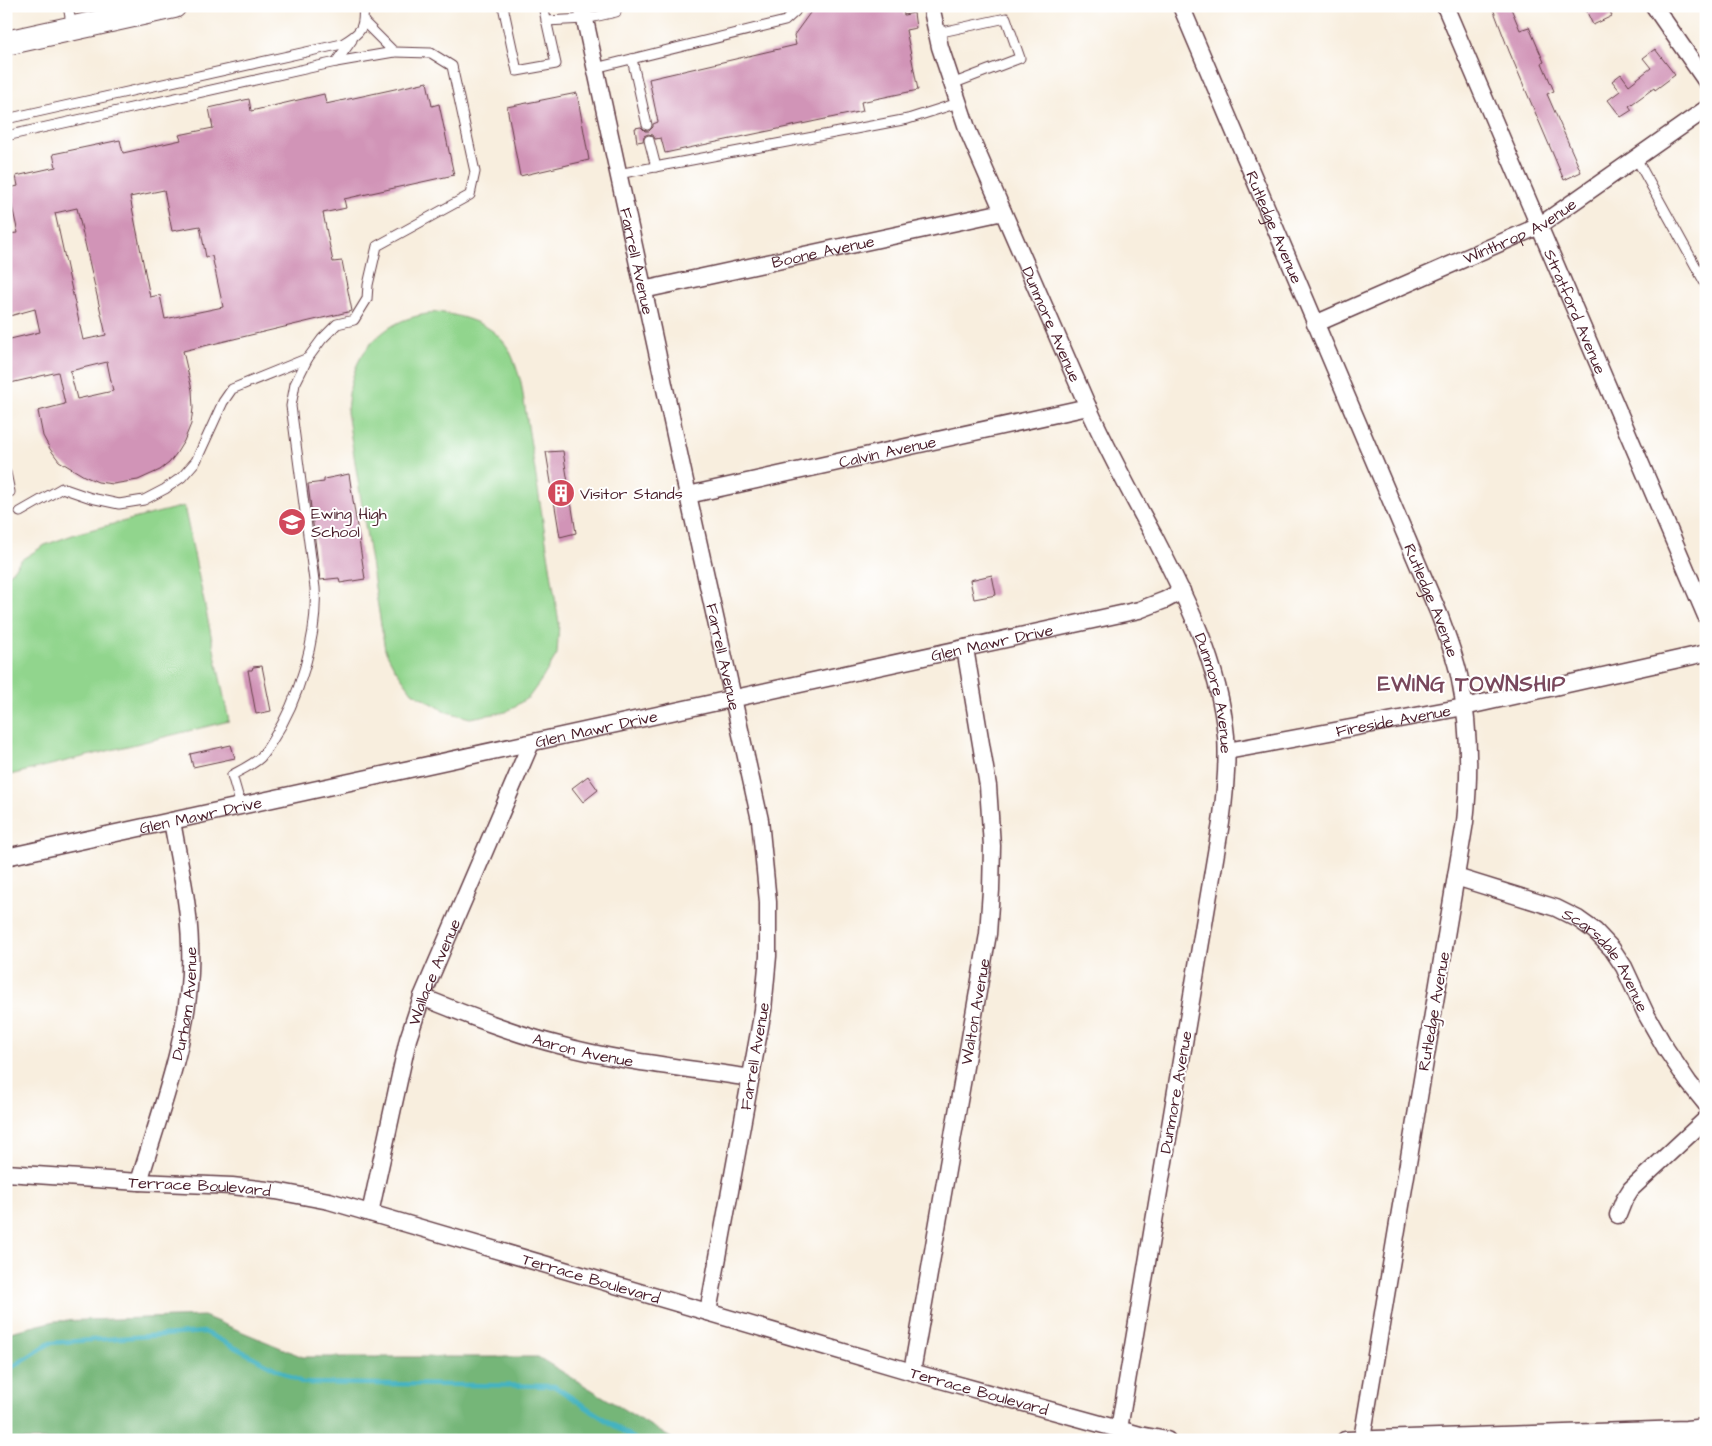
<svg xmlns="http://www.w3.org/2000/svg" width="1712" height="1446" viewBox="0 0 1712 1446" font-family="'Architects Daughter',sans-serif">
<rect width="100%" height="100%" fill="#fff"/>
<filter id="ink" filterUnits="userSpaceOnUse"><feTurbulence type="fractalNoise" baseFrequency=".02" numOctaves="2"/><feDisplacementMap in="SourceGraphic" scale="10" xChannelSelector="R" yChannelSelector="G"/><feConvolveMatrix kernelMatrix="1 2 1 2 8 2 1 2 1" color-interpolation-filters="sRGB"/></filter>
<filter id="wash" filterUnits="userSpaceOnUse"><feTurbulence type="fractalNoise" baseFrequency=".0096" numOctaves="4" result="noise"/><feDisplacementMap in="SourceGraphic" scale="20" xChannelSelector="R" yChannelSelector="G"/><feGaussianBlur stdDeviation="1.12" result="paint"/><feColorMatrix in="noise" values="0 0 0 0 0 0 0 0 0 0 0 0 0 0 0 0 0 1.4 0 .05"/><feComposite in="paint" operator="in"/></filter>
<g filter="url(#wash)">
<rect width="100%" height="100%" fill="#f8eede"/>
<g fill="#91d58d" stroke="#6e7a5c">
<path d="M437,312C458,315 487,322 501,339C512,350 516,367 521,382L559,623L557,654L542,679L529,697L506,712L470,718L447,712L412,692L394,667L385,650L347,412C348,398 350,384 355,370C363,347 386,325 410,318C419,315 428,314 437,312Z"/>
<path d="M184,506L229,721L6,776V578L21,560L45,545L78,533Z"/>
</g>
<path fill="#74b678" stroke="#5f6a52" d="M204,1316L303,1357H538L674,1440H6V1333L55,1321Z"/>
<g fill="none" stroke-linecap="round" stroke-linejoin="round">
<path stroke="#45b3c1" stroke-width="4.5" d="M6,1371L50,1343L205,1332L303,1383L554,1386L636,1440"/>
</g>
<g id="blocks">
<g fill="#d194b7" fill-rule="evenodd">
<path d="M815,6H902L904,15L914,13L916,28L906,30L918,90L861,102L863,111L665,153L661,138L655,139L653,135L648,134L644,136L643,141L637,142L635,128L641,127L645,131H649L653,127V124L658,122L649,79L796,45L794,35Z"/>
<path d="M1492,6H1510L1520,30L1529,27L1544,62L1542,63L1554,91L1547,94L1581,172L1564,180L1509,51Z"/>
<path d="M1584,6H1607L1612,16L1593,25Z"/>
<path d="M1655,49L1675,75L1655,90L1654,88L1629,106L1632,110L1621,117L1608,100L1620,91L1612,81L1621,74L1629,85L1651,68L1643,58Z"/>
<path d="M427,82L432,106L439,104L454,175L344,199L346,208L323,213L333,262L342,261L352,311L183,351L192,390L193,408L191,424L184,441L176,454L169,463L160,470L138,480L113,484L98,482L84,476L59,461L50,449L43,436L38,411L65,404L58,372L6,384V340L40,332L35,309L6,317V234L18,233L10,197L12,196L10,188L18,186L16,176L56,167L53,154L120,140L123,153L181,140L179,135L213,128L209,108L249,99L251,111L324,94L326,104ZM164,190L172,231L200,226L206,257L212,256L223,307L165,319L160,295L150,297L130,197ZM77,208L106,335L83,340L55,213ZM107,362L113,391L77,399L70,371Z"/>
<path d="M577,93L589,160L520,176L507,107Z"/>
<path d="M563,451L576,533L560,537L546,452Z"/>
<path d="M349,474L365,579L340,583L339,578L320,580L308,484L324,482V479Z"/>
<path d="M992,575L996,595L974,599L970,580Z"/>
<path d="M262,666L271,711L256,714L248,670H252L253,667Z"/>
<path d="M231,745L235,758L193,767L190,754Z"/>
<path d="M588,776L598,790L583,802L572,788Z"/>
</g>
</g>
</g>
<g filter="url(#ink)">
<use href="#blocks" fill-opacity="0" stroke="#643e46" stroke-width="1"/>
<g fill="none" stroke-linecap="round" stroke-linejoin="round">
<g stroke="#643e46" stroke-width="11">
<g id="service">
<path d="M68,6L72,28"/>
<path d="M503,6L517,71L556,64L543,6"/>
<path d="M546,21L585,19L616,12L615,6"/>
<path d="M937,33L1006,18L1020,58L952,84"/>
<path d="M632,59L647,125"/>
<path d="M336,62L352,40"/>
<path d="M595,68L785,21L795,12L798,6"/>
<path d="M6,119L342,44C361,33 365,28 363,6"/>
<path d="M6,136L336,62L394,52L364,22"/>
<path d="M649,140L656,167"/>
<path d="M1636,158L1706,285"/>
<path d="M618,174L908,119L958,103"/>
<path d="M6,473L10,492L6,493"/>
<path d="M20,512L62,488L91,498L119,504L144,500L165,489L182,477L196,461L223,402L232,389L308,358L322,339L337,324L354,320L367,299L368,285L377,246L470,195L475,172L452,66L431,53L394,52"/>
<path d="M241,806L232,775C241,770 254,764 261,757C265,752 269,746 272,741C299,700 318,637 315,588L291,406L295,384L308,358"/>
</g>
</g>
<g stroke="#643e46" stroke-width="19">
<g id="minor">
<path id="s1" d="M582,6L688,495L760,820L768,902V956L763,1010L708,1312"/>
<path id="s2" d="M931,6L940,47L968,131L1088,407C1108,451 1131,494 1154,536C1187,600 1219,663 1226,736C1228,765 1225,794 1221,823L1119,1429"/>
<path id="s3" d="M1181,6L1439,614C1447,636 1456,658 1460,680C1470,728 1470,775 1465,822L1362,1439"/>
<path id="s4" d="M1445,6L1706,616"/>
<path d="M1654,6L1706,81"/>
<path id="s5" d="M643,290L1003,212"/>
<path id="s6" d="M1315,324L1539,226L1706,109"/>
<path id="s7" d="M688,495L1088,407"/>
<path id="s8" d="M1227,751L1464,707L1706,653"/>
<path id="s9" d="M6,857L1139,610L1165,600L1182,591"/>
<path id="s10" d="M1456,877L1556,908L1578,919L1595,931L1612,949L1624,967L1646,1014L1666,1049L1689,1083L1706,1104"/>
<path id="s11" d="M422,997C467,1015 512,1033 559,1045C621,1062 687,1068 751,1078"/>
<path id="s12" d="M6,1173L139,1182L232,1186L276,1191L329,1201L912,1372L1140,1435L1167,1440"/>
<path id="s13" d="M139,1182C162,1105 194,1026 190,945C189,903 179,862 172,821"/>
<path id="s14" d="M370,1213L408,1039L422,997L531,743"/>
<path d="M1618,1215L1624,1200L1631,1189L1706,1119"/>
<path id="s15" d="M912,1372L988,934L991,890L992,846L988,786L965,648"/>
<path d="M1345,1440L1686,1429L1706,1427"/>
</g>
</g>
<g stroke="#643e46" stroke-width="26">
<path id="secondary" d="M6,43L174,6"/>
</g>
<use href="#service" stroke="#fff" stroke-width="9"/>
<use href="#minor" stroke="#fff" stroke-width="16"/>
<use href="#secondary" stroke="#fff" stroke-width="24"/>
</g>
</g>
<defs>
<g id="building-disc" transform="scale(1.4375)"><circle r="9.5" fill="#d1495b" stroke="#fff"/><path d="M-4-6H4V6H1V3H-1V6H-4ZM-2.5-4.3h1.7v1.8h-1.7ZM.8-4.3h1.7v1.8H.8ZM-2.5-1h1.7V.8h-1.7ZM.8-1h1.7V.8H.8Z" fill="#fff"/></g>
<g id="school-disc" transform="scale(1.4375)"><circle r="9.5" fill="#d1495b" stroke="#fff"/><path d="M0-5L7-2L0 1L-7-2ZM-4 1L0 2.5L4 1V4Q0 6-4 4Z" fill="#fff"/></g>
</defs>
<g fill-rule="evenodd">
<use href="#building-disc" x="561" y="493"/>
<use href="#school-disc" x="292" y="522"/>
</g>
<g text-anchor="middle" stroke-width="4" stroke-linejoin="round" paint-order="stroke">
<g font-size="16" fill="#4a1f2b" stroke="#fff">
<text dy="6" stroke="none"><textPath href="#s3" startOffset="240">Rutledge Avenue</textPath></text>
<text dy="6" stroke="none"><textPath href="#s6" startOffset="225">Winthrop Avenue</textPath></text>
<text dy="6" stroke="none"><textPath href="#s5" startOffset="184">Boone Avenue</textPath></text>
<text dy="6" stroke="none"><textPath href="#s1" startOffset="261">Farrell Avenue</textPath></text>
<text dy="6" stroke="none"><textPath href="#s4" startOffset="332">Stratford Avenue</textPath></text>
<text dy="6" stroke="none"><textPath href="#s2" startOffset="341">Dunmore Avenue</textPath></text>
<text dy="6" stroke="none"><textPath href="#s7" startOffset="204">Calvin Avenue</textPath></text>
<text dy="6" stroke="none"><textPath href="#s3" startOffset="645">Rutledge Avenue</textPath></text>
<text dy="6" stroke="none"><textPath href="#s9" startOffset="1009">Glen Mawr Drive</textPath></text>
<text dy="6" stroke="none"><textPath href="#s1" startOffset="666">Farrell Avenue</textPath></text>
<text dy="6" stroke="none"><textPath href="#s2" startOffset="746">Dunmore Avenue</textPath></text>
<text dy="6" stroke="none"><textPath href="#s8" startOffset="169">Fireside Avenue</textPath></text>
<text dy="6" stroke="none"><textPath href="#s9" startOffset="604">Glen Mawr Drive</textPath></text>
<text dy="6" stroke="none"><textPath href="#s9" startOffset="199">Glen Mawr Drive</textPath></text>
<text dy="6" stroke="none"><textPath href="#s10" startOffset="179">Scarsdale Avenue</textPath></text>
<text dy="6" stroke="none"><textPath href="#s14" startOffset="250">Wallace Avenue</textPath></text>
<text dy="6" stroke="none"><textPath href="#s13" startOffset="185">Durham Avenue</textPath></text>
<text dy="6" stroke="none"><textPath href="#s15" startOffset="366">Walton Avenue</textPath></text>
<text transform="translate(1433 1011) rotate(-80)" y="6">Rutledge Avenue</text>
<text dy="6" stroke="none"><textPath href="#s11" startOffset="170">Aaron Avenue</textPath></text>
<text transform="translate(754 1056) rotate(-80)" y="6">Farrell Avenue</text>
<text transform="translate(1175 1092) rotate(-80)" y="6">Dunmore Avenue</text>
<text dy="6" stroke="none"><textPath href="#s12" startOffset="194">Terrace Boulevard</textPath></text>
<text dy="6" stroke="none"><textPath href="#s12" startOffset="598">Terrace Boulevard</textPath></text>
<text dy="6" stroke="none"><textPath href="#s12" startOffset="1002">Terrace Boulevard</textPath></text>
</g>
<g font-size="16" fill="#4a1f2b" stroke="#fff" text-anchor="start">
<text x="580" y="499">Visitor Stands</text>
<text x="311" y="519">Ewing High<tspan x="311" dy="18">School</tspan></text>
</g>
<g font-size="21" font-weight="bold" letter-spacing="1" fill="#79485c" stroke="#fff">
<text x="1472" y="691">EWING TOWNSHIP</text>
</g>
</g>
<rect width="1712" height="1446" fill="none" stroke="#fff" stroke-width="25"/>
</svg>
